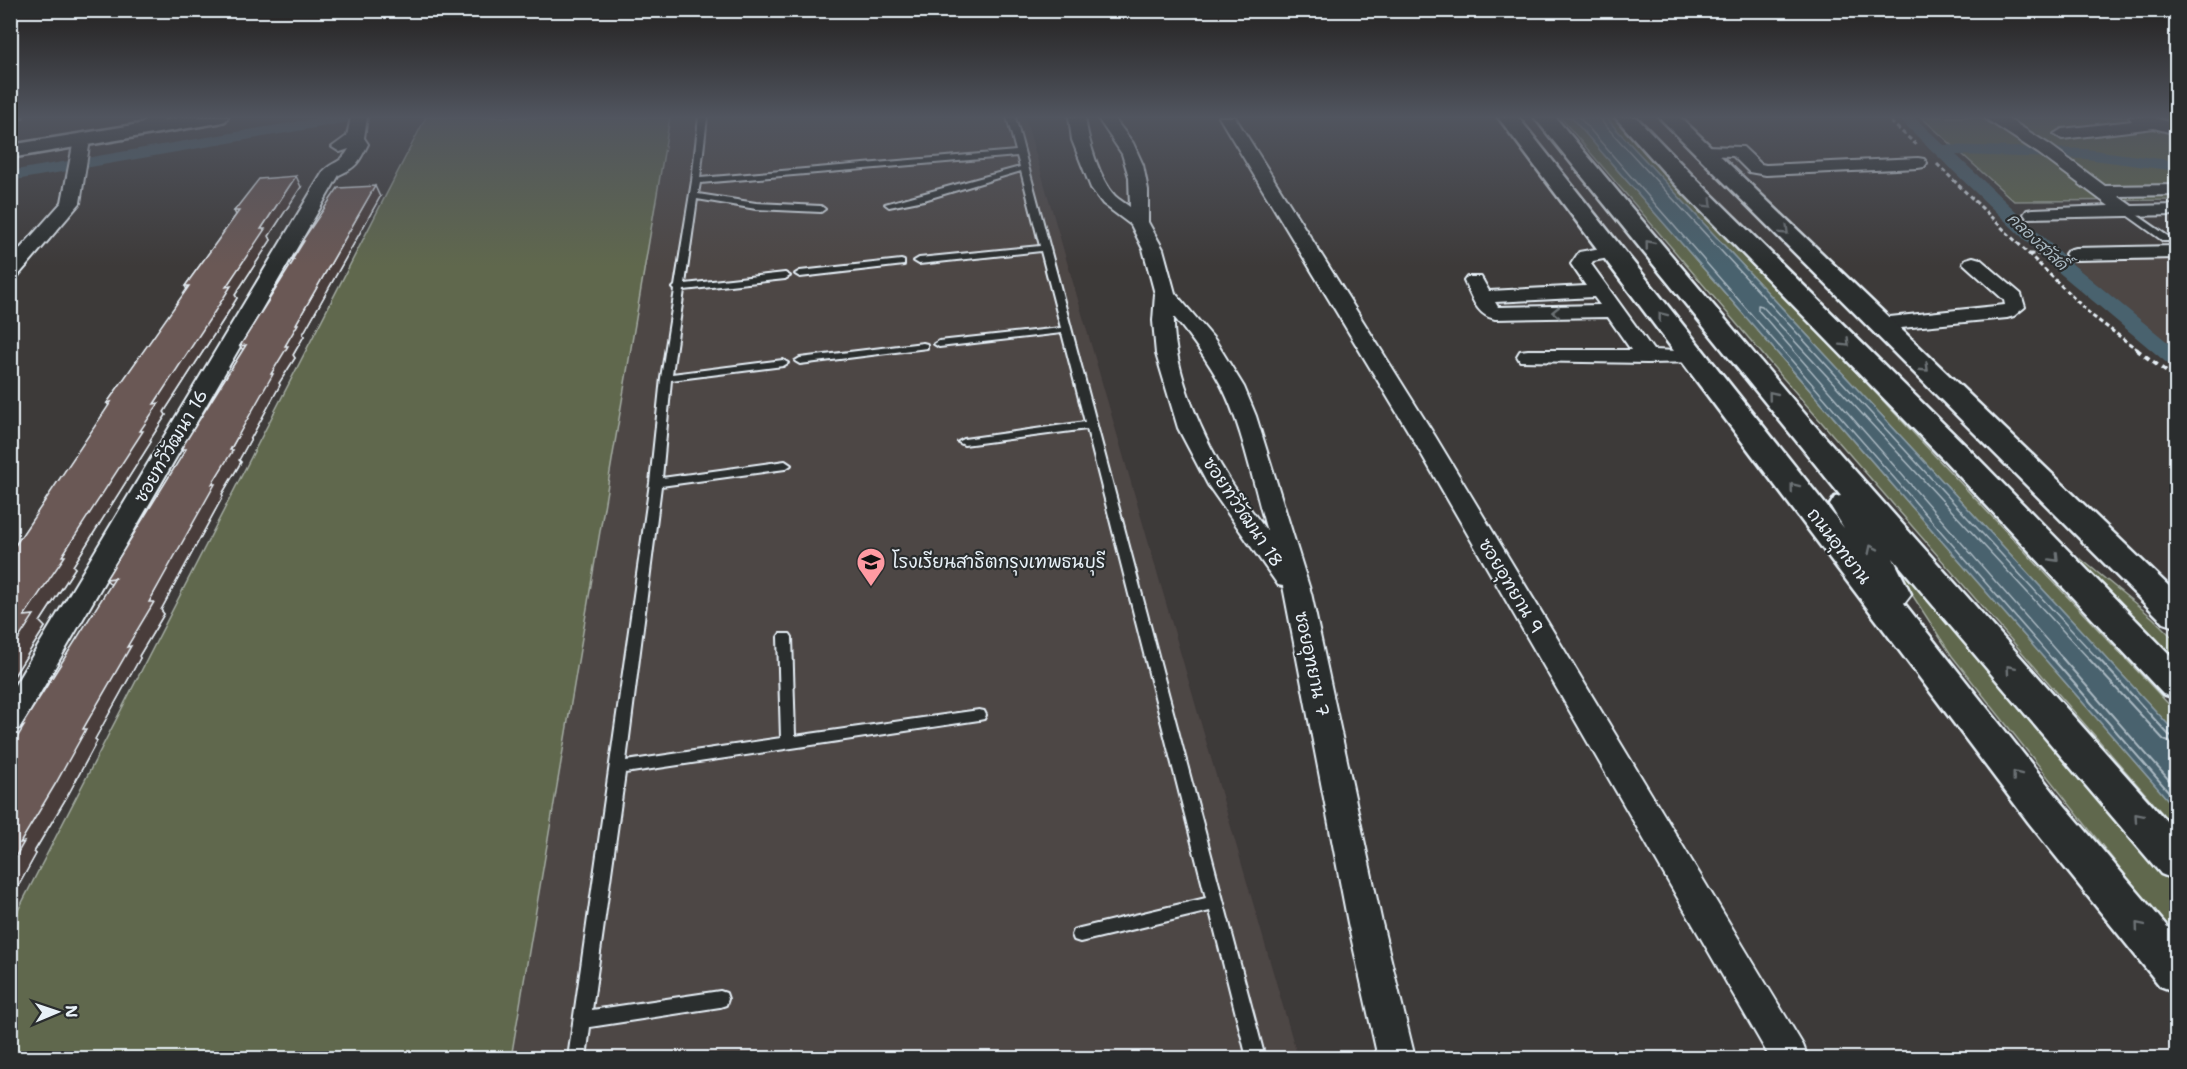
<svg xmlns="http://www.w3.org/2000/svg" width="2187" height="1069" viewBox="0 0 2187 1069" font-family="'Shantell Sans','Playpen Sans Thai',sans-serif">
<rect width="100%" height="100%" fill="#3d3a39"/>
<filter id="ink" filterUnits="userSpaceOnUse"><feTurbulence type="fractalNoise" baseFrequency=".0167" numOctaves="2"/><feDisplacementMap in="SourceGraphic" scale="12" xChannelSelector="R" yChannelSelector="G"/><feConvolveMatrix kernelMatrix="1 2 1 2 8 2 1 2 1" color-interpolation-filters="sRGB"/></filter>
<g filter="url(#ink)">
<g fill="#4d4645">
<path d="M669,117H1025L1298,1058H493Z"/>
<path d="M2176,259V351L2068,260Z"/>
</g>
<g fill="#61684e" stroke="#a4aca3" stroke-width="1.5">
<path d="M426,117H670L511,1058H11V924Z"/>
<path d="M1560,117H1571L2176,809V829L1776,370Z"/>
<path d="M1605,117H1616L2176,712V733Z"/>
<path d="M1921,117H2176V200L2014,201Z"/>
<path d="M1886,537L2176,889V939L1952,656L1875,538Z"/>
<path d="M2081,559L2153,618L2176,641V665L2090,579L2080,565Z"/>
</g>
<path fill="#4a626e" stroke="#899ba5" stroke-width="1.5" d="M1571,117H1605L2176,733V809Z"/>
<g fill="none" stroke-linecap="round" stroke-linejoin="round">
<g stroke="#a9b8c1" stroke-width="1.5">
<path d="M1579,117L2053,660"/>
<path d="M1601,117L1603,123L2099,660"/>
<path d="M2064,660L1758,310V305L1762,306L2090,660"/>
</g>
<g stroke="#a9b8c1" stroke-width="2">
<path d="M2052,658L2176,800"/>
<path d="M2062,658L2176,788"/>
<path d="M2088,658L2164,740L2176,745"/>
<path d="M2098,658L2169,735L2176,737"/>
</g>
<g fill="#4a626e" fill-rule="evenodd">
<path d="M324,117H357L349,122L10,181V171Z"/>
<path d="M1897,117H1914L1944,145L2086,149L2176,161V171L2086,159L1956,155L2070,262L2176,349V365L2168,364L2056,270Z"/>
</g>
<g stroke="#e8f1f8" stroke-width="4">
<g id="lane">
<path d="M699,117H707L700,178L1016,151L1007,117H1015L1265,1058H1247L1210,911L1080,942L1074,940L1072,935L1074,930L1080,928L1206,898L1087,429L964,445L958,442L964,439L1085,422L1062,333L939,347L934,344L939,341L1061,328L1041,251L919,264L914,261L919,258L1040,246L1021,171L924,200L889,207L885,204L1020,167L1017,156L700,183L698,194L756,203L821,206L825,209L821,212L756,209L697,199L685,284L785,273L790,276L785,279L684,290L672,374L783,360L788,363L783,366L671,380L662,478L785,461L791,465L785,469L661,486L626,761L781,738L778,637L780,634H790L792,637L795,736L979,710L984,711L986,715L984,719L979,720L625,773L592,1010L720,991L726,993L728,999L726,1005L720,1007L590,1027L586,1058H568L650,483L661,378L675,290L673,288L675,286L692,181Z"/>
<path d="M2127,208L2169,237V241H2163L2124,213L2123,211Z"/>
<path d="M901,260L904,261V265L800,277L795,274L800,271Z"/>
<path d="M923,343L927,344V348L800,364L795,361L800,358Z"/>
</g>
</g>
<g stroke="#e8f1f8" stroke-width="4">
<g id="street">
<path d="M10,117H23L10,125Z"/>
<path d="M149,117H166L150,132H138L136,129Z"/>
<path d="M351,117H367L364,138L368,144C359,162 357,167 339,175L20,728L10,732V693L323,172C332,161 340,165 349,149L340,152L332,147L347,136Z"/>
<path d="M1069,117H1085C1088,140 1099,179 1115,196C1119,200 1125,203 1130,207L1129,177L1122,154L1097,117H1113L1133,143L1143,165L1148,190V222L1163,249L1175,293L1215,340L1244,387L1256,416L1311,593L1382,923L1415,1058H1378L1348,923L1283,586L1278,585L1208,485L1178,428L1156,354L1153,321L1155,294L1143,249L1131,225L1103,204L1091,188L1072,140ZM1174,317C1192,339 1208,361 1221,385C1242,424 1254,488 1267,531C1255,515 1242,499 1231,482C1203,439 1172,369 1174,317Z"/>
<path d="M1219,117H1235L1435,436L1803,1045L1808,1058H1770L1411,436Z"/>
<path d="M1983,117H2002L2015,123L2050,145L2105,186L2176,185V195L2118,196L2132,206L2176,205V215L2027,218L2024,214L2027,210L2033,209L2109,206L2038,153Z"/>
<path d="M2129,117H2152L2176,124V134L2154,128L2062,139L2054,134L2062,129L2132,121Z"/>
<path d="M82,135L90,140L80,203L17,277L10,279V260L62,202L74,140Z"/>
<path d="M1703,146L1743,147L1761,164L1766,165L1918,158L1924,159L1927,163L1924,167L1918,168L1766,175L1749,172L1733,156L1697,155L1695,151Z"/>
<path d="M1612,246L1619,248L1622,252L1619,256L1593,261L1591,264L1653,350L1702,352L1705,357L1702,362L1647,363L1520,361L1517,356L1520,351L1528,350H1631L1608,317L1495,319C1476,315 1472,297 1464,281L1467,277H1481L1489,291L1586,286L1571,264L1579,252ZM1594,297L1600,305L1498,307L1495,302Z"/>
<path d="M2176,246V258L2075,260L2068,258L2065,254L2068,250L2075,248Z"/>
<path d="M1973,257L1980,259L2021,294L2025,307L2014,316L2007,318L1880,330L1873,328L1870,324L1873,320L1880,318L2005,305L2004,300L1963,263L1966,259Z"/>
</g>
</g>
<g stroke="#e8f1f8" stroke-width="5">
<g id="secondary">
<path d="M183,117H228L225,121L218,123L10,158V145Z"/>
<path d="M1498,117H1518L1844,528L1830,505L1835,497L1841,496L1534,117H1555L1809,419L2176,832V880L2161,874L1893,558L1911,594L1904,603L2059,799L2176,937V992L2160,986L2029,823Z"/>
<path d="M1615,117H1636L1690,173L1968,448L2176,661V698L2163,694L1946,462L1674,183Z"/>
<path d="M1659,117H1680L2176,593V627L2164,623Z"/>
</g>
</g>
<g stroke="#e8f1f8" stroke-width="3" stroke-dasharray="4.5 3" stroke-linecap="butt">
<path d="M1885,117L1918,146"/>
<path d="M1937,164L2091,315L2138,350"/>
<path d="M2029,254H2056"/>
</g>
<path stroke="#e8f1f8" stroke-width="4" stroke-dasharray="6 4.5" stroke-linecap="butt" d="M2136,349L2176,379"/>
<use href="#lane" fill="#2a2d2e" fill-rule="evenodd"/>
<use href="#street" fill="#2a2d2e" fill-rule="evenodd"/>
<use href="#secondary" fill="#2a2d2e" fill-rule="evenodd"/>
</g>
<g fill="#5b4c48" stroke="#e8f1f8" stroke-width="1.5">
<path d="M301,187L269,236L271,240L235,295L237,298L224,319L164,412L166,415L150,440L151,442L73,566L75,568L40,622L45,627L10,682V553L109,406L107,403L187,290L185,286L236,215L234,211Z"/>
<path d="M380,197L303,334L304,336L293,355L295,358L279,383L280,385L239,460L241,462L222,494L223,496L161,610L164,614L139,656L140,658L95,739L97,741L68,795L34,852L36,854L10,901L23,729L21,727L111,585L106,579L184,453L181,449L243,350L240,346L293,262L292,260L303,242L302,241Z"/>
</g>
<g fill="#4a3e3b" stroke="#e8f1f8" stroke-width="1.5">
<path d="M296,176L301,187L269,236L271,240L235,295L237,298L224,319L164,412L166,415L150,440L151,442L73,566L75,568L40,622L45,627L10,682V652L24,616L140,431L154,404L226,287L261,229Z"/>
<path d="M375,186L380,197L303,334L304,336L293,355L295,358L279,383L280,385L239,460L241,462L222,494L223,496L161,610L164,614L139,656L140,658L95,739L97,741L68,795L34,852L36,854L10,901V866L20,843L127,647L149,602L271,374L296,324Z"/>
</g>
<g fill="#6a5854" stroke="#e8f1f8" stroke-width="1.5">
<path d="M296,176L261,229H265L226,287L231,286L217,308L154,404L159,403L140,431H143L62,556H65L24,616L34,615L10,652V553L111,402L107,403L189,286H185L239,211H234L259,179Z"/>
<path d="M375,186L296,324H298L285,346H288L271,374H273L230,450H233L212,484H215L149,602H154L127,647L131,646L83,729H86L56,783L20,843L24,842L10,866V749L24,726L21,727L115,578L106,579L186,449H181L246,345L240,346L294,260H292L304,241H302L338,188Z"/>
</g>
<defs><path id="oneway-chevron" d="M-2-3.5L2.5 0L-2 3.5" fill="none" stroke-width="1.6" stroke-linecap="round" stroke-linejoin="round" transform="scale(1.5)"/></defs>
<g stroke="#6c7275">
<use href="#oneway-chevron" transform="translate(1709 204) rotate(45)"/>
<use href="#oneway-chevron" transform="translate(1785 231) rotate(44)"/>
<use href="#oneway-chevron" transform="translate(1649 244) rotate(-129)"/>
<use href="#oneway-chevron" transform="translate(1556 312) rotate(179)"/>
<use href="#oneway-chevron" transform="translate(1662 316) rotate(-128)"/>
<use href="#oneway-chevron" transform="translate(1846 343) rotate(45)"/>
<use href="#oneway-chevron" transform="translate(1925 368) rotate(44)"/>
<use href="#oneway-chevron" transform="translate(1772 395) rotate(-129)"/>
<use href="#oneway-chevron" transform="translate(1794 487) rotate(-128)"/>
<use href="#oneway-chevron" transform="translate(1872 549) rotate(-116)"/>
<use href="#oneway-chevron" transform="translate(2055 558) rotate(46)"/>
<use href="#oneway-chevron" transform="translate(2010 669) rotate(-131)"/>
<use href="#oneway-chevron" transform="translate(2016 775) rotate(-128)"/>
<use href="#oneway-chevron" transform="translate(2138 817) rotate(-131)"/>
<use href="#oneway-chevron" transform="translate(2139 926) rotate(-130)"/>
</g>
</g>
<linearGradient id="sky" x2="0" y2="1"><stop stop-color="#22201f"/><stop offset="0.44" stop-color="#51555f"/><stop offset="1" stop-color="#51555f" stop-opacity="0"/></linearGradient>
<rect width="2187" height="266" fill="url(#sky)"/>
<defs>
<g id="school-pin" transform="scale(1.5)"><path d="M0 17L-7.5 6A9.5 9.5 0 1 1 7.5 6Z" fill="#ff9aa2" stroke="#2a2d2e"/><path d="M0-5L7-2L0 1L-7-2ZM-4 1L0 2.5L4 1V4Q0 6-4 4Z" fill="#111"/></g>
</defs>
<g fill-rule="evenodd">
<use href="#school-pin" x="871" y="562"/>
</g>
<g text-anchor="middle" stroke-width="4.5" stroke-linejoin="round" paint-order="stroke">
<g font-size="16" font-style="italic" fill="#a9b8c1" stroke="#2a2d2e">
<text transform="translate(2038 241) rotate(43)" y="6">คลองสวัสดิ์</text>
</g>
<g font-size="18" fill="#e8f1f8" stroke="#2a2d2e">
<text transform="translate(171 446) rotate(-60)" y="6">ซอยทวีวัฒนา 16</text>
<text transform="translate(1243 512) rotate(56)" y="6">ซอยทวีวัฒนา 18</text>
<text transform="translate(1839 546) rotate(52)" y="6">ถนนอุทยาน</text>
<text transform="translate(1511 586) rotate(59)" y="6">ซอยอุทยาน 9</text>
<text transform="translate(1312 664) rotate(78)" y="6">ซอยอุทยาน 7</text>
</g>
<g font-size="18" fill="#e8f1f8" stroke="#2a2d2e" text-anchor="start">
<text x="892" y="568">โรงเรียนสาธิตกรุงเทพธนบุรี</text>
</g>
</g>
<rect width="2187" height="1069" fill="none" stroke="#2a2d2e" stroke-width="36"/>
<rect x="18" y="18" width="2151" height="1033" fill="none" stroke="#e8f1f8" stroke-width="2" filter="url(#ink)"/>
<g transform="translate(57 1012) rotate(88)" stroke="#2a2d2e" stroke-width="4.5" paint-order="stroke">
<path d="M0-4.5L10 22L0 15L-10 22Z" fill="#e8f1f8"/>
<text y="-9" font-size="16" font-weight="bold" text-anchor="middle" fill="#e8f1f8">N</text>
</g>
</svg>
